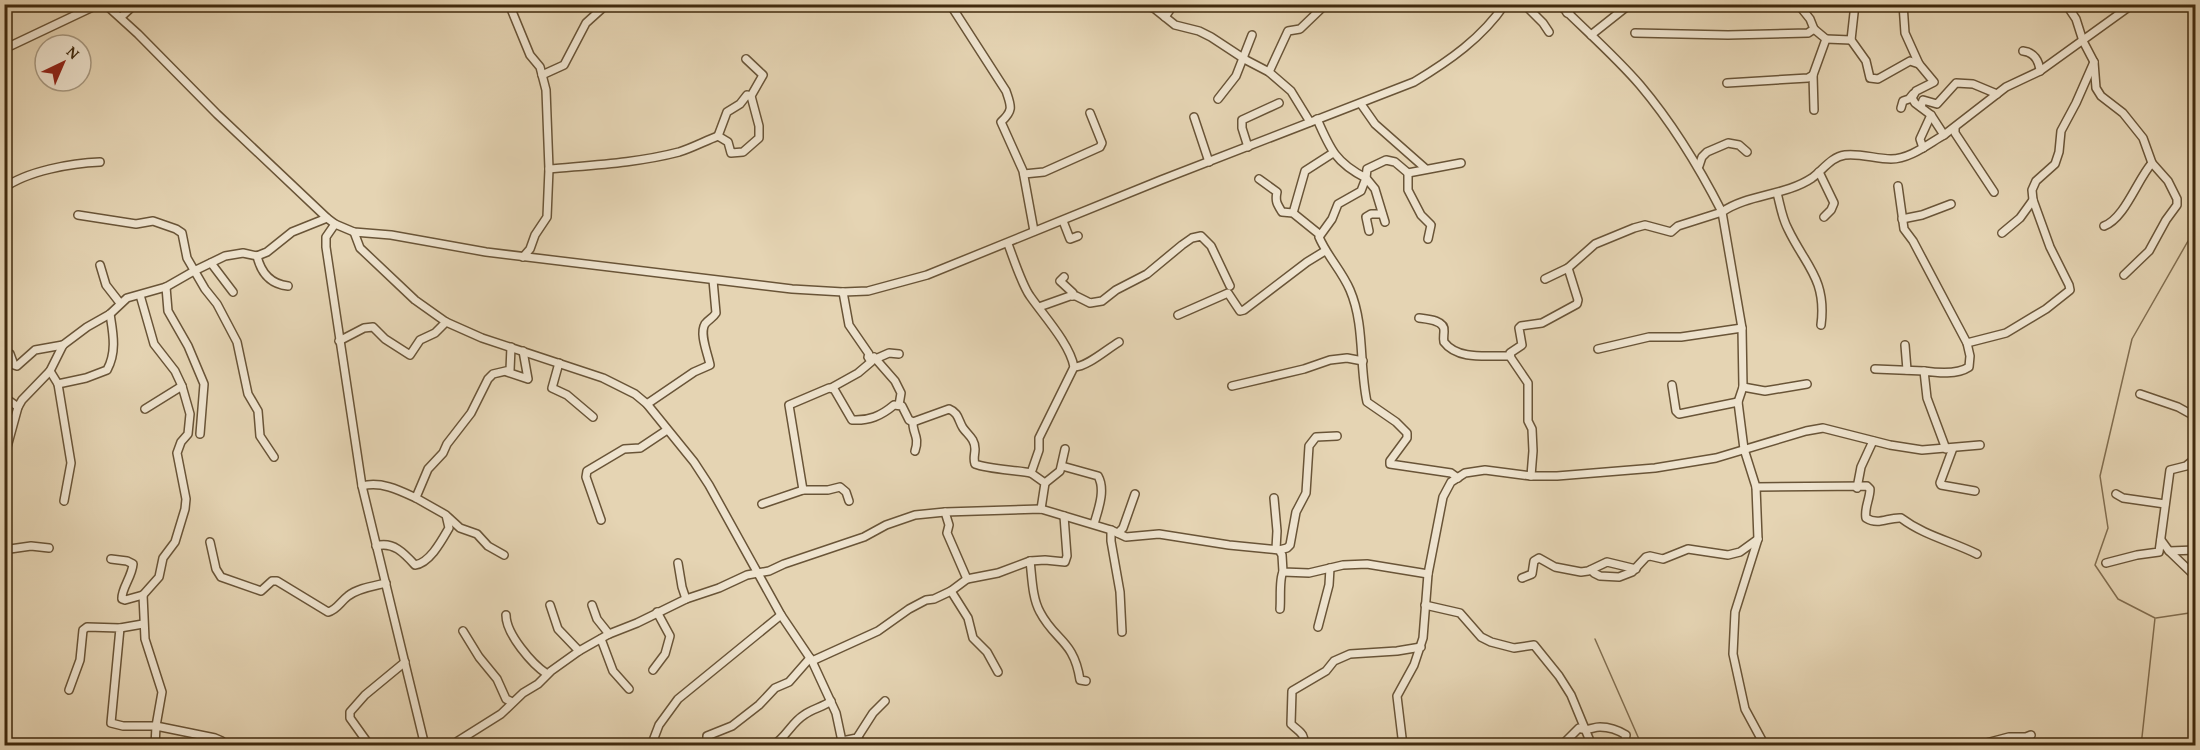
<svg xmlns="http://www.w3.org/2000/svg" width="2200" height="750" viewBox="0 0 2200 750" font-family="'Gentium Book Plus',serif">
<rect width="100%" height="100%" fill="#e5d4b3"/>
<filter id="stains"><feTurbulence type="fractalNoise" baseFrequency=".00333" numOctaves="4"/><feColorMatrix values="0 0 0 0 .2 0 0 0 0 .09 0 0 0 0 .02 0 0 0 .5 -.17"/></filter>
<radialGradient id="worn" r=".72"><stop offset=".6" stop-color="#630" stop-opacity="0"/><stop offset="1" stop-color="#630" stop-opacity=".3"/></radialGradient>
<g fill="none" stroke-linecap="round" stroke-linejoin="round">
<g stroke="#816d4f" stroke-width="1.5">
<path d="M2156,618L2196,612"/>
<path d="M1595,639L1642,746"/>
<path d="M2141,746L2155,618L2118,599L2095,565L2108,528L2100,476L2132,339L2188,241"/>
</g>
<g stroke="#695437" stroke-width="10">
<g id="minor">
<path d="M105,4L138,34L217,114L327,218L335,224L354,232L391,235L486,252L792,289L843,292L868,291L927,275L1161,180L1414,82C1449,61 1482,38 1505,4"/>
<path d="M509,4L530,55L540,67L546,90L549,169L547,217L535,235L530,249L523,257"/>
<path d="M950,4L1006,91C1011,106 1014,110 1001,122L1023,171L1034,231"/>
<path d="M1143,4L1155,9L1175,25L1199,31L1211,37L1246,60L1269,72L1291,91L1310,122"/>
<path d="M1524,4L1543,23L1549,32"/>
<path d="M1855,4L1851,40L1866,61L1870,78L1878,79L1910,61L1919,64"/>
<path d="M1903,4L1905,33L1919,64L1934,82L1916,91L1912,98L1915,103L1931,115L1944,135L2006,87L2040,71L2133,4"/>
<path d="M2066,4L2076,19L2083,41L2094,62L2096,88L2101,96L2123,113L2143,138L2152,163L2168,181L2177,199V205L2166,220L2149,251L2124,275"/>
<path d="M1567,13L1577,4"/>
<path d="M121,17L135,4"/>
<path d="M1165,17L1174,4"/>
<path d="M1635,33L1728,35L1808,33L1814,29L1810,19L1798,4"/>
<path d="M1591,35L1625,8"/>
<path d="M1826,39L1851,40"/>
<path d="M4,49L99,4"/>
<path d="M2023,51C2034,52 2039,61 2040,71"/>
<path d="M1269,72L1288,31L1300,29L1325,5"/>
<path d="M542,75L564,65L586,23L607,4"/>
<path d="M1813,75L1814,110"/>
<path d="M1727,83L1808,78L1813,75L1826,39L1814,29"/>
<path d="M1218,99L1236,76L1252,35"/>
<path d="M1361,104L1375,124L1426,169"/>
<path d="M1921,107L1923,100L1937,104L1956,83L1973,84L1997,94"/>
<path d="M1901,108L1903,101L1909,99L1913,94"/>
<path d="M1194,117L1209,162"/>
<path d="M1317,119C1330,149 1336,163 1366,178L1361,191L1338,204L1332,219L1319,237C1327,256 1342,271 1350,290C1365,325 1359,365 1367,402L1396,422L1407,433V438L1390,461V464L1451,473L1458,478"/>
<path d="M1955,128V133L1994,192"/>
<path d="M718,136L727,112L740,104L747,95L751,96"/>
<path d="M1248,147L1242,128V120L1279,103"/>
<path d="M1923,148L1920,139L1931,115"/>
<path d="M1699,166L1702,157L1707,152L1728,143L1739,145L1747,152"/>
<path d="M549,169C592,165 637,163 679,152C692,148 705,141 718,136L728,142L731,153L743,152L759,138V126L751,96L763,75L746,59"/>
<path d="M1819,172L1834,203L1831,210L1824,217"/>
<path d="M1408,173V190L1421,215L1431,225L1428,239"/>
<path d="M1024,174L1044,172L1100,147L1102,143L1090,113"/>
<path d="M1259,179L1277,192C1275,201 1277,204 1282,212L1293,213L1319,234"/>
<path d="M1898,186L1904,229L1913,241L1967,343L1970,356L1969,367C1957,375 1938,373 1924,371L1927,398L1946,449"/>
<path d="M4,188C27,171 72,163 100,162"/>
<path d="M1777,193C1780,204 1782,218 1788,229C1805,265 1827,279 1821,325"/>
<path d="M1293,213L1305,171L1333,153"/>
<path d="M78,215L136,224L153,221L176,229L182,233L187,258L205,289L217,304L237,342L248,394L258,411L260,436L274,457"/>
<path d="M1902,219L1922,215L1951,204"/>
<path d="M1063,221L1070,239L1078,236"/>
<path d="M1385,222L1375,189L1366,178L1367,169L1386,160L1395,162L1408,173L1461,163"/>
<path d="M335,224L326,237V247L362,486L425,746"/>
<path d="M2104,226C2125,218 2137,180 2152,163"/>
<path d="M1369,231L1366,217L1371,214H1382"/>
<path d="M354,232L360,248L415,300L446,322L482,338L603,378L635,394L647,404L694,462L709,485L781,615L812,661L836,713L843,746"/>
<path d="M2002,233L2020,218L2033,200"/>
<path d="M1008,244C1013,257 1022,285 1030,296C1043,315 1070,344 1074,367L1039,438V450L1031,473L1045,483L1041,509"/>
<path d="M257,256C261,273 270,284 288,286"/>
<path d="M211,263L233,292"/>
<path d="M100,265L106,285L120,303"/>
<path d="M1064,277L1060,281L1073,293L1072,296"/>
<path d="M1545,279L1568,268"/>
<path d="M166,287L168,311L188,346L204,384L200,434"/>
<path d="M1039,307L1070,296H1076L1090,303L1102,301L1116,290L1147,274L1182,245L1192,238L1201,236L1211,246L1230,286"/>
<path d="M1178,315L1228,293L1240,311L1244,310L1307,262L1325,251"/>
<path d="M1419,318C1427,319 1445,320 1444,331C1444,335 1443,338 1444,342C1458,361 1490,355 1510,356"/>
<path d="M339,341L364,328L373,327L385,339L410,355L420,340L435,333L446,322"/>
<path d="M1967,343L2006,333L2046,309L2070,290L2069,285L2050,247L2033,200L2032,190L2036,181L2055,164L2059,152L2061,131L2076,103L2094,62"/>
<path d="M1905,345L1907,370"/>
<path d="M1598,349L1649,337H1681L1742,328"/>
<path d="M4,354H10L14,365L17,366L35,350L63,345"/>
<path d="M874,357L895,381L901,393L899,405"/>
<path d="M873,360L889,353L899,354"/>
<path d="M559,363L552,388L567,395L593,417"/>
<path d="M1074,367C1087,367 1107,349 1119,342"/>
<path d="M1875,369L1924,371"/>
<path d="M50,371L58,384L86,378L107,370C117,352 113,333 110,314"/>
<path d="M507,372L528,379L523,351"/>
<path d="M58,384L71,463L64,501"/>
<path d="M1672,385L1676,411L1679,414L1738,402"/>
<path d="M1232,386L1304,369L1330,360L1347,358L1363,361"/>
<path d="M1743,387L1765,391L1807,384"/>
<path d="M831,388L858,373L871,362L868,357L869,354L849,325L843,292"/>
<path d="M2140,394L2178,407L2196,417"/>
<path d="M4,397L18,407"/>
<path d="M647,404L694,372L710,365C708,354 699,334 705,324C709,319 713,318 716,313L713,280"/>
<path d="M145,409L182,386"/>
<path d="M913,422C912,433 920,436 915,451"/>
<path d="M1953,448L1940,483L1941,485L1975,491"/>
<path d="M4,458L18,407L22,400L50,371L63,345L87,327L110,314L127,298L166,287L194,271L225,256L243,253L257,256L267,252L292,232L327,218"/>
<path d="M1062,466L1098,476C1106,490 1098,510 1094,524"/>
<path d="M1531,476L1533,451L1532,429L1528,421V383L1511,358L1510,353L1522,345L1519,328L1521,326L1542,323L1577,304L1578,300L1568,268L1595,244L1634,228L1645,225L1671,232L1678,226L1722,212C1699,167 1673,124 1640,85C1615,56 1586,31 1559,4"/>
<path d="M1045,483L1060,471L1065,449"/>
<path d="M362,486C381,481 399,490 416,498"/>
<path d="M1756,487L1867,486L1870,489C1870,499 1864,508 1866,518C1879,526 1888,517 1901,518C1925,536 1951,541 1977,554"/>
<path d="M1857,488L1861,467L1873,441"/>
<path d="M803,490H828L840,487L846,492L849,501"/>
<path d="M2116,494L2123,498L2165,504"/>
<path d="M1274,498L1277,531L1276,549"/>
<path d="M762,504L803,490L789,405L829,388L834,389L852,420C869,421 881,416 894,405L902,406L909,420L913,422L949,409C959,413 958,420 963,428C968,435 975,439 975,449C975,455 973,458 975,464C988,469 1015,470 1031,473"/>
<path d="M945,512L949,525L947,533L967,579L998,573L1030,561L1045,560L1065,562L1067,556L1064,516"/>
<path d="M448,517L460,528L477,534L488,546L504,555"/>
<path d="M601,520L586,477L587,471L624,449L640,448L667,430"/>
<path d="M1111,530V541L1120,592L1122,632"/>
<path d="M1118,533L1123,528L1135,494"/>
<path d="M2161,540L2169,551L2196,550"/>
<path d="M210,542L216,569L221,577L261,591L272,581H277L328,612C337,610 340,602 348,596C358,588 374,586 386,583"/>
<path d="M4,545L10,549L31,546L49,548"/>
<path d="M376,546C393,541 404,553 415,565C430,563 442,540 449,528L446,515L416,498L417,495L428,469L443,453L447,444L471,413L488,379L493,374L510,370L511,347"/>
<path d="M1279,550L1287,548L1290,545L1296,512L1306,493L1309,446L1316,437L1337,436"/>
<path d="M2169,551L2196,577"/>
<path d="M111,559L127,561L133,564C132,577 121,589 122,599L125,600L143,595L159,577L163,558L175,542L185,509L186,499L177,453L181,442L188,434L190,414L182,386L175,371L154,344L140,295"/>
<path d="M1030,561C1032,576 1032,598 1040,612C1055,641 1074,640 1080,680L1086,681"/>
<path d="M678,563L682,587L686,599"/>
<path d="M2106,563L2137,555L2159,552L2170,470L2186,466L2196,458"/>
<path d="M1591,570L1594,573L1600,576L1619,577L1632,572L1646,557L1650,556L1663,559L1688,549L1728,555L1740,552L1758,539"/>
<path d="M1522,578L1532,574L1534,561L1539,558L1555,567L1581,572L1588,571L1607,562L1636,569"/>
<path d="M951,591L968,618L973,638L987,652L998,672"/>
<path d="M550,605L558,629L579,651"/>
<path d="M592,605L597,619L609,634"/>
<path d="M1425,605L1460,613L1481,637L1491,642L1514,648L1534,645L1559,676L1571,695L1590,741L1589,746"/>
<path d="M1280,609C1281,599 1279,579 1283,572"/>
<path d="M506,615C506,634 532,664 547,674"/>
<path d="M1318,627L1329,585L1330,568"/>
<path d="M120,628L143,624"/>
<path d="M463,631L479,657L497,679L506,699L512,702"/>
<path d="M601,639L613,671L629,689"/>
<path d="M812,661L878,631L909,609L926,600L934,599L951,591L967,579"/>
<path d="M653,670L665,654L670,636L657,612"/>
<path d="M69,690L80,660L83,630L87,627L120,628L111,723L123,726H156L162,692L145,639L143,595"/>
<path d="M857,738L865,746"/>
<path d="M842,741L857,738L873,713L885,701"/>
<path d="M155,746L156,726L215,738L222,741L223,746"/>
<path d="M370,746L350,718V712L365,695L405,662"/>
<path d="M456,746L458,741L501,714L523,693L538,684L551,671L579,651L609,634L637,623L686,599L719,588L747,575L769,571L784,564L864,537L886,525L915,515L945,512L1041,509L1111,530L1126,537L1159,534L1229,545L1279,550L1282,555L1283,572L1309,573L1343,565L1367,564L1428,574"/>
<path d="M651,746L659,725L678,699L781,615"/>
<path d="M707,746V736L732,726L759,705L775,688L789,682L810,658"/>
<path d="M772,746C786,738 791,723 804,715C812,709 823,707 831,701"/>
<path d="M1304,746C1305,732 1299,732 1291,724L1292,691L1326,671L1334,661L1350,654L1397,651L1421,647"/>
<path d="M1403,746L1397,696L1414,665L1423,638L1428,574L1443,497L1451,482L1465,473L1485,470L1531,476H1557L1655,468L1716,458L1806,431L1823,428L1890,445L1922,450L1980,445"/>
<path d="M1561,746L1579,728C1587,732 1592,727 1600,727C1610,727 1618,730 1626,735L1624,746"/>
<path d="M1765,746L1745,709L1733,654L1735,612L1758,539L1756,487L1744,449L1738,402L1743,387L1742,328L1722,212C1748,194 1785,196 1812,178C1823,170 1831,157 1845,155C1860,153 1876,159 1891,159C1910,159 1928,144 1944,135"/>
<path d="M1975,746L2009,737H2026L2031,735"/>
</g>
</g>
<use href="#minor" stroke="#eee3ce" stroke-width="7"/>
</g>
<rect width="2200" height="750" fill="none" stroke="#e5d4b3" stroke-width="24"/>
<rect x="6" y="6" width="2188" height="738" fill="none" stroke="#402a0e" stroke-width="3"/>
<rect x="12" y="12" width="2176" height="726" fill="none" stroke="#402a0e" stroke-width="1.5"/>
<g transform="translate(63 63) rotate(44)"><circle r="28" fill="#eee3ce" stroke="#a89981" stroke-width="1.5"/>
<path d="M0-4.5L10 22L0 15L-10 22Z" fill="#8f2418"/>
<text y="-9" font-size="16" font-weight="bold" text-anchor="middle" fill="#402a0e">N</text>
</g>
<rect width="100%" height="100%" filter="url(#stains)"/>
<rect width="100%" height="100%" fill="url(#worn)"/>
</svg>
